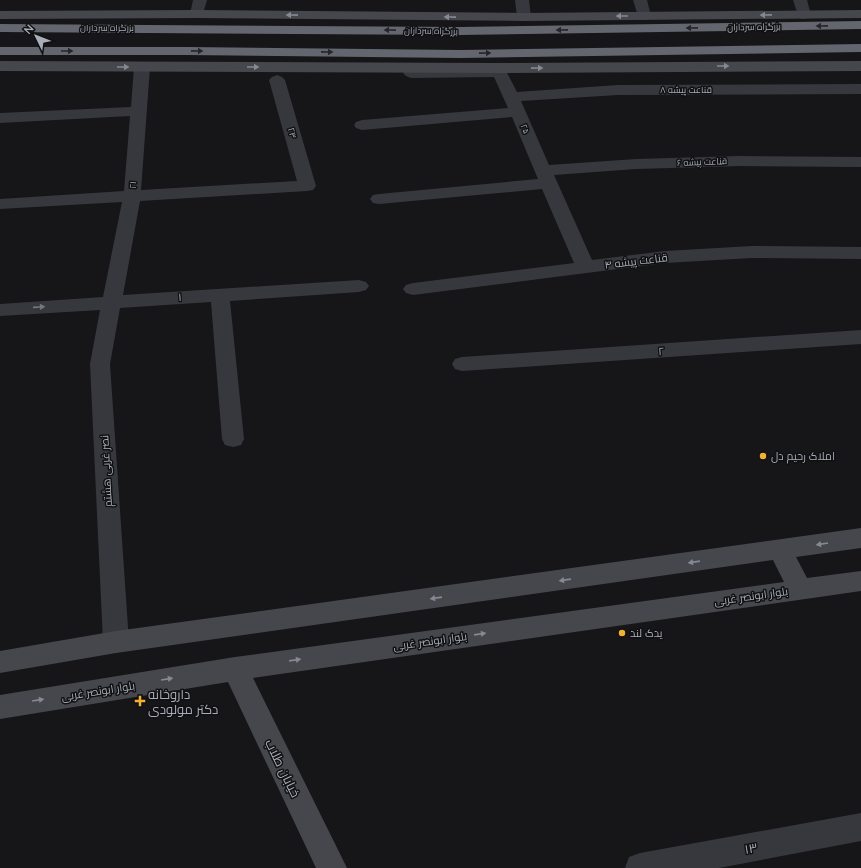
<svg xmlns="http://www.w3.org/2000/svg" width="861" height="868" viewBox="0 0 861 868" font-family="Mulish,Cairo,sans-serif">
<rect width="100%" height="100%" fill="#161618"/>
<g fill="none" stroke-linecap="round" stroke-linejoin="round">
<g fill="#37383d" fill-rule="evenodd">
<path d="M193,0H207L202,17L197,18L192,17L190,14Z"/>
<path d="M515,0H529L531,17L529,20L524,21L519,20L517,17Z"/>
<path d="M633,0H647L651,16L649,19L644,20L639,19Z"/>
<path d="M793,0H807L811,15L809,18L804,19L799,18Z"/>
<path d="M142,62L147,64L150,67L141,190L297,181L269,80L272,77L277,75L282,77L285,80L316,186L313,190L307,191L140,201L123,295L359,280L366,282L369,286L366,290L359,292L230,301L244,439L241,445L233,447L225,445L222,439L211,302L120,308L110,364L129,642L125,650L116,653L107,650L103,642L90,364L100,310L0,316V304L103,297L122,202L0,209V199L124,191L130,116L0,123V113L131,107L134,67L137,64Z"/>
<path d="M500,67L505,69L517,92L618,85L861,84V94L618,95L521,101L549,165L636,159L740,156L861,157V167L740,166L636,169L554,175L592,260L665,251L752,246L861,247V259L752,258L665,263L413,295L406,293L403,289L406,285L413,283L574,263L542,189L379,204L373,203L370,199L373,195L379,194L538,179L512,117L362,130L356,128L354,125L356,122L362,120L508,108L494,77L411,78L406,76L403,73L406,70L411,68Z"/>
<path d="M861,330V344L462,371L455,369L452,364L455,359L462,357Z"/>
<path d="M861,813V841L719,868H625L629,857L640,853Z"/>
</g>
<g fill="#45474d" fill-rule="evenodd">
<path d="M197,10L524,13L861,10V18L524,21L197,18L0,19V11Z"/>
<path d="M0,61L497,63L861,61V71L497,73L0,71Z"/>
<path d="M861,528V548L796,557L807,578L861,571V591L253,678L347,868H316L228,682L0,719V695L235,657L784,582L773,560L116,653L0,673V651L116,631Z"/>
</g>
<g fill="#63666e" fill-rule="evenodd">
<path d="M861,21V29L460,35L0,32V24L460,27Z"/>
<path d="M861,44V52L460,58L187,55H0V47H187L460,50Z"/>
</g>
</g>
<defs><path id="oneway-solid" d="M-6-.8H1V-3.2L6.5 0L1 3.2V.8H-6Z"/></defs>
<g fill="#858993">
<use href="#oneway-solid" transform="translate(292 15) rotate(-179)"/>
<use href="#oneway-solid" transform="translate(766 15) rotate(179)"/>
<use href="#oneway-solid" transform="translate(622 16) rotate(180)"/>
<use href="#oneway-solid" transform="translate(450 17) rotate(-179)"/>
<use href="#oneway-solid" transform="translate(723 66)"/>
<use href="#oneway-solid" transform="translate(123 67)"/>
<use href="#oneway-solid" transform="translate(253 67)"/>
<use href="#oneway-solid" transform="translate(537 68) rotate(-1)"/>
<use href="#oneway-solid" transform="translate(822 544) rotate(171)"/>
<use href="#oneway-solid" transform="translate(694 562) rotate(172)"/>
<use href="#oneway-solid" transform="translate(565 580) rotate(172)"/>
<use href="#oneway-solid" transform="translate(436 598) rotate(172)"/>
<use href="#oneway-solid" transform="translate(480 634) rotate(-8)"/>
<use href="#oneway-solid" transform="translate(295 660) rotate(-8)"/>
<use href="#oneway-solid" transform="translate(167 679) rotate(-9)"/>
<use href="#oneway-solid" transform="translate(38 700) rotate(-9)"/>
</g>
<g fill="#26262a">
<use href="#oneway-solid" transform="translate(822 26) rotate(179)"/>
<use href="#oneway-solid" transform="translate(692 28) rotate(179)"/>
<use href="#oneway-solid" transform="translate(390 30) rotate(-179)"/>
<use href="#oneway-solid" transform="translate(562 30) rotate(179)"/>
<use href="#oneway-solid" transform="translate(67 51)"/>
<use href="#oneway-solid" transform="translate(197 51) rotate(1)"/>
<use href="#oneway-solid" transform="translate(327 52) rotate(1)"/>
<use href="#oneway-solid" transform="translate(485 53) rotate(-1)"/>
</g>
<use fill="#757881" href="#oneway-solid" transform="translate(39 307) rotate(-4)"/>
<g fill="#f2b134" stroke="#111113" stroke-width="1.5">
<circle cx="763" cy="456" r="4"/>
<circle cx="622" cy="633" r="4"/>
<path d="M138 695h4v4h4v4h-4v4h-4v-4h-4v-4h4z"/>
</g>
<g text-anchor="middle" stroke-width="3" stroke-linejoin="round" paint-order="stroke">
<g font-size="9" fill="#a8adb8" stroke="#111113">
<text transform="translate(754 27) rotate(-1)" y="3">بزرگراه سرداران</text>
<text x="107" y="31">بزرگراه سرداران</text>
<text transform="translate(431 31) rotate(1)" y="3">بزرگراه سرداران</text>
<text x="686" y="93">قناعت پیشه ۸</text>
<text transform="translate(525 129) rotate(67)" y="3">۲۵</text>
<text transform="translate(292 133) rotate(74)" y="3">۲۳</text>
<text transform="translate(702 162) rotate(-2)" y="3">قناعت پیشه ۶</text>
<text transform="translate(133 185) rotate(-86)" y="3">۲۱</text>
</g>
<g font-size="11" fill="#a8adb8" stroke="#111113">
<text transform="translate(636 261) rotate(-7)" y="4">قناعت پیشه ۴</text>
<text transform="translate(180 297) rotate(-4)" y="4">۱</text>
<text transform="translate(661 351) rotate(-4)" y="4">۲</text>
<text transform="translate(106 471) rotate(-93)" y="4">نصر غربی هشتم</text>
<text transform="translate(751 596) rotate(-8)" y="4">بلوار ابونصر غربی</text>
<text transform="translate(430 641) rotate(-8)" y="4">بلوار ابونصر غربی</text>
<text transform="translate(98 691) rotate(-9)" y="4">بلوار ابونصر غربی</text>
</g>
<g font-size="11" fill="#a8adb8" stroke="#111113" text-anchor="start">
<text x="771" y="460">املاک رحیم دل</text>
<text x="630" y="637">یدک لند</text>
</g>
<g font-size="13" fill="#a8adb8" stroke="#111113" text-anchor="start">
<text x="148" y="699">داروخانه<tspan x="148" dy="15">دکتر مولودی</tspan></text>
</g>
<g font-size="13" fill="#a8adb8" stroke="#111113">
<text transform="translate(283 768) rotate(64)" y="5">خیابان طلاب</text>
<text transform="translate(751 848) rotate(-10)" y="5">۱۳</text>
</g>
</g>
<g transform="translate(36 36) rotate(313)" stroke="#111113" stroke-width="3" paint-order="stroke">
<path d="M0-3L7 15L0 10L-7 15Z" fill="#a8adb8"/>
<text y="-6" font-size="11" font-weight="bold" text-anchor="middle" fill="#a8adb8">N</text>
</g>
</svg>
